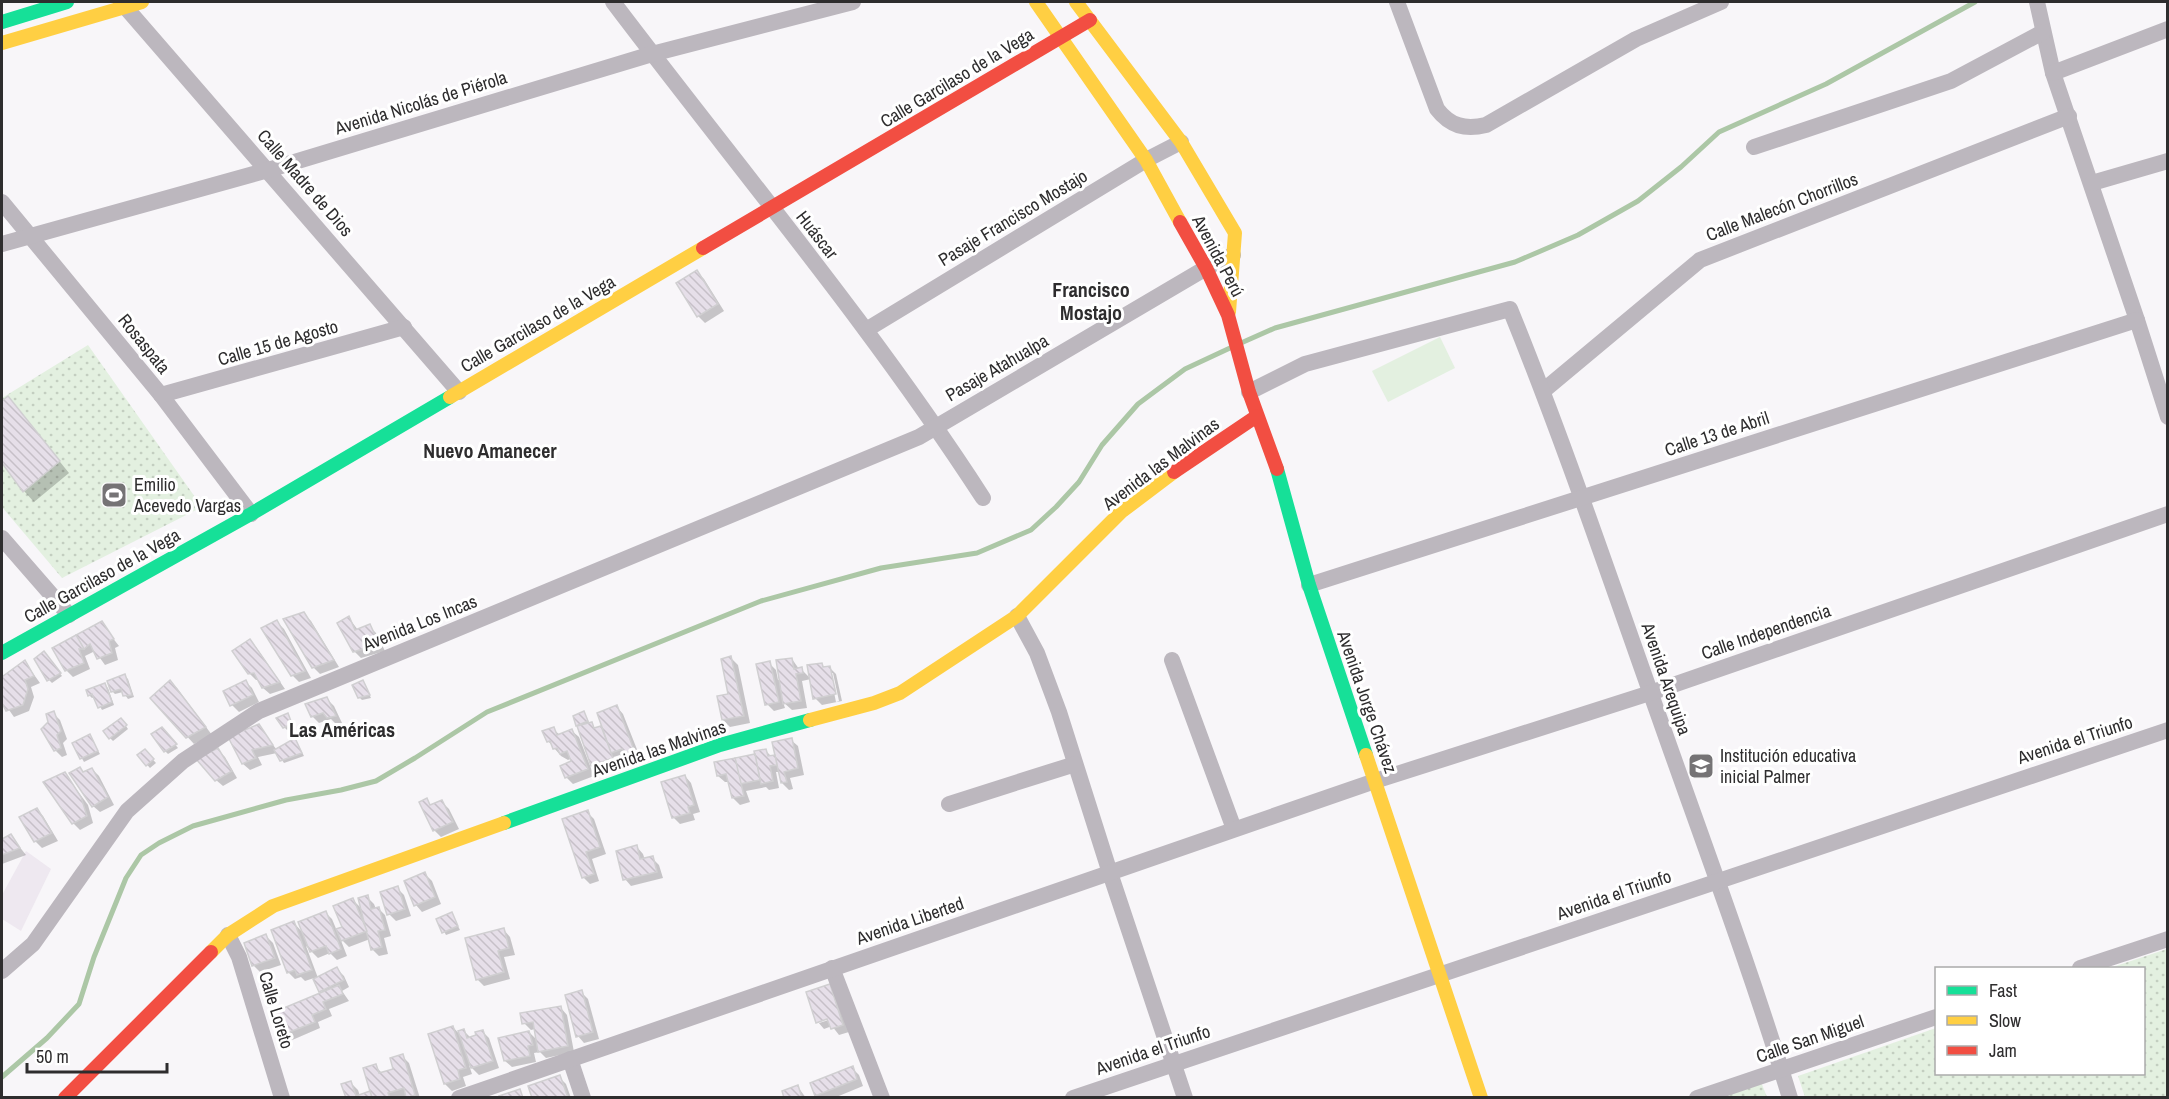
<svg xmlns="http://www.w3.org/2000/svg" width="2169" height="1099" viewBox="0 0 2169 1099" font-family="'Archivo Narrow',sans-serif">
<defs>
<pattern id="park-dots" width="8" height="8" patternUnits="userSpaceOnUse" patternTransform="scale(1.5)"><rect width="8" height="8" fill="#e3f0e0"/><path d="M2 2h.1M6 6h.1" fill="none" stroke="#c3cec0" stroke-width="1.8" stroke-linecap="round"/></pattern>
<pattern id="building-back-hatch" width="6" height="6" patternUnits="userSpaceOnUse" patternTransform="scale(1.5)"><rect width="6" height="6" fill="#e6dfe9"/><path d="M-1 5l2 2M0 0l6 6M5-1l2 2" fill="none" stroke="#c6c0c8"/></pattern>
</defs>
<rect width="100%" height="100%" fill="#f8f6f9"/>
<path fill="#eee8f0" d="M26,851L51,869L21,931L2,919V895Z"/>
<path fill="#e3f0e0" d="M1440,337L1455,368L1388,402L1372,371Z"/>
<g fill="url(#park-dots)">
<path d="M88,345L202,507L62,578L2,507V398Z"/>
<path d="M2167,949V1097H1805L1798,1076L1936,1028V1074H2144V968H2110Z"/>
<path d="M1761,1082L1767,1097L1716,1098Z"/>
</g>
<g fill="#0003" fill-rule="evenodd">
<path d="M697,272L704,279L724,311L705,323L698,316L678,284Z"/>
<path d="M8,398L69,473L34,502L24,491L2,461V403Z"/>
<path d="M304,614L311,621L339,667L320,674L313,667Z"/>
<path d="M349,618L358,630L369,626L376,633L385,651L361,658L354,651Z"/>
<path d="M277,622L284,629L311,678L299,682L292,675Z"/>
<path d="M101,623L119,646L115,648L118,660L105,665L95,651L85,656L90,669L73,677L66,670L54,648Z"/>
<path d="M250,641L256,647L285,689L270,694L263,688L259,680H256L249,673Z"/>
<path d="M47,656L62,676L52,683L49,680Z"/>
<path d="M731,658L738,665L750,723L730,727L723,720L730,695Z"/>
<path d="M792,659L799,669H801L811,679L821,664L826,668L829,667L836,674L842,701L822,705L815,698L811,679L802,681L807,708L792,710L783,702L785,708L774,711L767,704L769,663L776,670L778,680H781ZM830,673H833L839,701L836,702Z"/>
<path d="M25,662L40,683L31,687L34,697L29,711L14,717L2,700V679Z"/>
<path d="M125,676L128,679L134,697L128,699L123,692L115,694L112,691Z"/>
<path d="M245,681L252,688L259,702L239,712L232,705Z"/>
<path d="M170,682L177,688L212,735L194,744L152,698Z"/>
<path d="M363,682L371,698L362,700L359,697Z"/>
<path d="M105,685L108,688L114,705L102,710L95,697L92,698L89,695Z"/>
<path d="M327,699L334,706L342,723L336,724L331,719L319,723L312,716Z"/>
<path d="M617,707L623,714L640,757L632,760L628,756L617,760L619,765L599,772L591,763L578,725L584,713L590,724L597,729L603,726ZM620,755L621,757L594,767V763Z"/>
<path d="M53,713L60,720L67,739L63,743L67,755L62,757L55,750L49,723Z"/>
<path d="M288,715L294,727L287,730L284,727Z"/>
<path d="M124,723L128,729L113,741L110,738Z"/>
<path d="M258,726L277,750L295,739L304,756L284,763L277,753L258,757L262,765L250,770L243,764L230,738Z"/>
<path d="M553,729L560,735L572,731L579,737L594,776L573,784L566,777L573,762L572,758L568,760L561,756L548,741Z"/>
<path d="M165,732L178,748L168,754L165,751Z"/>
<path d="M90,736L100,754L84,762L74,744Z"/>
<path d="M791,740L798,746L804,775L790,778L793,789L789,790L782,783L780,772H776L779,788L769,790L766,787L746,791L750,802L740,805L733,798L729,782H725L718,776L766,751L772,757L777,756Z"/>
<path d="M218,750L225,757L237,778L223,786L216,780Z"/>
<path d="M145,751L156,763L150,768L139,756Z"/>
<path d="M92,769L99,776L114,805L100,812L93,806L84,773Z"/>
<path d="M65,774L88,805L93,823L80,830L73,823Z"/>
<path d="M685,776L691,783L700,812L693,814L695,820L680,824L673,817Z"/>
<path d="M426,800L432,806L442,802L449,809L459,829L441,837L434,830Z"/>
<path d="M36,809L43,816L58,841L42,848L35,841Z"/>
<path d="M587,812L594,819L606,854L592,859L599,881L590,884L583,877Z"/>
<path d="M11,836L26,855L2,864V841Z"/>
<path d="M637,847L643,854L645,860L652,858L659,865L663,878L631,886L625,879Z"/>
<path d="M425,874L432,881L441,904L422,912L416,905Z"/>
<path d="M397,888L404,895L411,916L396,921L389,914Z"/>
<path d="M367,897L374,904L376,909L378,908L385,915L391,936L384,938L388,954L379,956L372,949L370,939L349,947L340,938L347,956L337,960L330,953L318,958L306,946L318,978L337,969L344,976L349,987L342,991L349,1001L329,1009L332,1016L318,1022L320,1028L290,1041L283,1034L323,994L314,978L305,981L301,977L295,979L288,972L294,923L304,934L325,912L332,919L337,931L344,928L353,900L362,909Z"/>
<path d="M452,914L460,930L446,935L438,920Z"/>
<path d="M504,930L510,937L515,955L504,957L510,979L484,986L477,979Z"/>
<path d="M266,936L273,943L281,965L260,972L253,965Z"/>
<path d="M581,992L588,999L599,1039L584,1043L578,1036Z"/>
<path d="M808,993H836L849,1032L839,1035L832,1026L824,1029L818,1022ZM835,1018L819,1023V1020Z"/>
<path d="M561,1008L567,1015L574,1052L546,1058L540,1052L534,1053L536,1062L512,1067L505,1061L529,1032L538,1041L535,1029L531,1030L524,1023Z"/>
<path d="M453,1027L461,1036L464,1031L471,1038L477,1036L482,1031L489,1038L499,1068L479,1075L469,1065L472,1074L463,1077L466,1086L452,1091L445,1084L430,1035Z"/>
<path d="M402,1056L409,1063L420,1098H408V1096L401,1098H347L351,1083L358,1090L360,1096L371,1092L375,1066L383,1074L395,1070Z"/>
<path d="M852,1068L859,1075L863,1086L834,1098H818L816,1095Z"/>
<path d="M559,1077L566,1084L571,1098H534Z"/>
<path d="M798,1087L806,1098H785Z"/>
</g>
<g fill="none" stroke-linecap="round" stroke-linejoin="round">
<g stroke="#acc7a6" stroke-width="5">
<path d="M1241,343L1275,328L1515,262L1578,235L1638,201L1681,167L1719,132L1826,84L1975,2"/>
<path d="M2,1077L47,1038L79,1004L94,957L126,878L141,855L159,843L193,826L286,800L341,790L376,781L415,758L487,712L761,601L881,568L977,553L1031,530L1056,507L1079,482L1102,445L1138,404L1185,369L1230,348"/>
</g>
</g>
<g fill="url(#building-back-hatch)" stroke="#d0cfd1" stroke-width="1.5">
<path d="M697,270L718,304L697,317L676,283Z"/>
<path d="M8,396L60,461L23,492L2,463V401Z"/>
<path d="M304,612L334,660L312,668L283,619Z"/>
<path d="M349,616L355,630L370,624L379,644L353,652L337,623Z"/>
<path d="M277,620L305,671L291,676L261,628Z"/>
<path d="M102,621L114,639L109,641L112,653L97,659L90,644L84,649L76,635Z"/>
<path d="M76,635L84,649H79L84,663L65,671L52,648Z"/>
<path d="M250,639L280,682L262,688L254,673L248,674L232,651Z"/>
<path d="M44,651L61,673L47,681L34,659Z"/>
<path d="M731,656L744,716L722,720L717,696L728,694L721,659Z"/>
<path d="M792,658L794,669L802,667L803,673L796,674L801,701L783,704L776,660Z"/>
<path d="M25,660L34,676L25,680L28,689L23,705L6,711L2,703V677Z"/>
<path d="M770,661L779,702L765,705L756,664Z"/>
<path d="M822,663L823,667L830,666L836,694L813,699L807,665Z"/>
<path d="M125,674L132,695L123,696L121,689L111,692L107,681Z"/>
<path d="M170,680L206,727L186,738L150,698Z"/>
<path d="M246,680L253,695L230,706L223,691Z"/>
<path d="M363,680L370,695L358,698L352,685Z"/>
<path d="M105,683L112,702L98,708L92,694L88,696L86,690Z"/>
<path d="M327,697L336,716L327,718L323,713L311,717L305,704Z"/>
<path d="M617,705L634,750L624,754L622,749L611,753L597,713Z"/>
<path d="M54,711L61,731L57,735L61,748L54,751L41,729L48,722L46,714Z"/>
<path d="M584,711L588,721L576,726L573,716Z"/>
<path d="M288,713L292,724L283,728L276,718Z"/>
<path d="M121,718L127,725L109,739L103,731Z"/>
<path d="M592,722L594,728L601,726L613,758L591,766L577,726Z"/>
<path d="M259,724L273,745L252,750L256,758L242,764L228,737Z"/>
<path d="M162,727L177,744L164,752L151,734Z"/>
<path d="M554,727L557,735L572,729L588,769L565,778L560,766L571,761L567,751L560,754L557,748L553,749L550,741L547,742L542,731Z"/>
<path d="M90,734L98,751L80,759L72,743Z"/>
<path d="M295,738L302,753L280,761L274,750Z"/>
<path d="M792,738L798,768L784,772L787,782L781,783L772,742Z"/>
<path d="M218,748L232,771L215,781L196,759Z"/>
<path d="M145,749L154,759L146,766L137,755Z"/>
<path d="M766,749L768,756L775,755L777,765L770,766L773,781L761,784L754,751Z"/>
<path d="M755,754L760,780L740,784L735,758Z"/>
<path d="M735,758L744,796L732,798L726,774L717,776L714,762Z"/>
<path d="M80,767L83,772L92,768L108,797L92,807L69,773Z"/>
<path d="M65,772L81,797L87,816L72,824L43,782Z"/>
<path d="M685,775L694,805L688,807L690,813L672,818L661,782Z"/>
<path d="M427,798L430,805L442,800L453,822L433,831L419,802Z"/>
<path d="M37,808L52,833L34,842L19,817Z"/>
<path d="M588,810L600,847L586,852L594,874L582,878L562,819Z"/>
<path d="M11,834L20,848L2,855V839Z"/>
<path d="M637,845L640,859L653,856L657,872L623,880L616,851Z"/>
<path d="M425,872L435,897L414,906L404,881Z"/>
<path d="M398,886L405,909L387,915L380,892Z"/>
<path d="M368,895L371,909L379,907L385,930L378,931L382,947L371,950L358,898Z"/>
<path d="M353,898L367,931L341,941L336,929L342,927L333,906Z"/>
<path d="M326,911L341,949L329,954L326,946L310,952L298,922Z"/>
<path d="M452,912L458,926L442,933L436,919Z"/>
<path d="M294,921L312,970L297,975L295,970L287,973L271,930Z"/>
<path d="M504,928L509,948L498,951L504,972L476,980L465,938Z"/>
<path d="M266,934L275,958L252,966L244,943Z"/>
<path d="M337,967L344,980L319,992L313,979Z"/>
<path d="M830,984L843,1025L831,1029L827,1019L816,1023L806,992Z"/>
<path d="M339,985L343,994L323,1002L326,1009L312,1015L315,1022L282,1035L272,1013Z"/>
<path d="M582,990L593,1032L576,1037L565,995Z"/>
<path d="M561,1006L568,1046L538,1052L533,1022L522,1024L520,1013Z"/>
<path d="M453,1026L466,1068L458,1070L460,1079L444,1084L428,1034Z"/>
<path d="M464,1029L467,1038L476,1035L475,1032L483,1030L493,1061L471,1068L458,1031Z"/>
<path d="M529,1031L533,1045L528,1046L530,1056L504,1061L498,1038Z"/>
<path d="M403,1054L415,1095L406,1098L404,1088L388,1093L390,1098H372L363,1068L376,1064L379,1073L393,1069L390,1058Z"/>
<path d="M853,1066L857,1079L815,1096L810,1083Z"/>
<path d="M560,1075L568,1098H532L528,1086Z"/>
<path d="M351,1081L356,1096L370,1091L372,1098H346L341,1084Z"/>
<path d="M798,1085L802,1098H784L782,1091Z"/>
<path d="M520,1089L523,1098H500L499,1096Z"/>
</g>
<g fill="none" stroke-linecap="round" stroke-linejoin="round">
<g stroke="#bcb7be" stroke-width="16">
<path d="M121,2L459,392"/>
<path d="M613,2C737,166 871,325 983,498"/>
<path d="M1397,2L1437,109C1450,126 1465,130 1486,125L1636,39L1721,2"/>
<path d="M2037,2L2053,73L2137,320L2168,417"/>
<path d="M2053,73L2168,29"/>
<path d="M1754,147L1951,81L2043,32"/>
<path d="M2092,183L2168,161"/>
<path d="M2,202L161,395L251,514"/>
<path d="M2,244L268,170L652,54L853,2"/>
<path d="M866,330L1146,160L1181,142"/>
<path d="M1543,391L1700,260L2069,116"/>
<path d="M1249,392L1305,364L1510,309C1566,447 1613,588 1663,728C1706,850 1752,973 1790,1098"/>
<path d="M161,395L404,327"/>
<path d="M2,538L69,615"/>
<path d="M1309,585L2137,320"/>
<path d="M1017,616L1037,653L1059,712L1110,873L1185,1098"/>
<path d="M1172,660L1234,829"/>
<path d="M949,804L1075,764"/>
<path d="M228,935L239,957L282,1098"/>
<path d="M832,968L882,1098"/>
<path d="M2080,968L2168,939"/>
<path d="M2,971L33,944L127,811L183,761L259,711L919,437L1206,268L1233,255"/>
<path d="M570,1059L583,1098"/>
<path d="M459,1098L1375,781L1650,693L2168,514"/>
<path d="M1073,1098L2168,730"/>
<path d="M1697,1098L1936,1017"/>
</g>
<g stroke="#16e098" stroke-width="14">
<path d="M2,22L67,2"/>
<path d="M1277,469L1309,585L1366,755"/>
<path d="M2,653L251,514L450,397"/>
<path d="M504,823L720,745L810,720"/>
</g>
<g stroke="#ffcf43" stroke-width="14">
<path d="M1036,2L1146,160L1180,222"/>
<path d="M1076,2L1181,142L1235,233L1229,312"/>
<path d="M2,43L142,2"/>
<path d="M450,397L703,248"/>
<path d="M810,720L874,703L900,693L1017,616L1121,512L1174,472"/>
<path d="M1366,755L1481,1098"/>
<path d="M211,952L228,935L273,906L504,823"/>
</g>
<g stroke="#f24e42" stroke-width="14">
<path d="M1180,222L1206,268L1228,315L1249,392L1277,469"/>
<path d="M703,248L1090,20"/>
<path d="M1174,472L1257,416"/>
<path d="M65,1098L211,952"/>
</g>
</g>
<defs>
<g id="stadium-square" transform="scale(1.35)"><rect x="-9" y="-9" width="18" height="18" rx="4" fill="#757375" stroke="#fff"/><path d="M0-5a6.5 5 0 1 0 0 10a6.5 5 0 1 0 0-10ZM-3.5-1.8h7v3.6h-7Z" fill="#fff"/></g>
<g id="school-square" transform="scale(1.35)"><rect x="-9" y="-9" width="18" height="18" rx="4" fill="#757375" stroke="#fff"/><path d="M0-5L7-2L0 1L-7-2ZM-4 1L0 2.5L4 1V4Q0 6-4 4Z" fill="#fff"/></g>
</defs>
<g fill-rule="evenodd">
<use href="#stadium-square" x="114" y="495"/>
<use href="#school-square" x="1701" y="766"/>
</g>
<g text-anchor="middle" stroke-width="6" stroke-linejoin="round" paint-order="stroke">
<g font-size="18" fill="#2e2d2e" stroke="#fff">
<text transform="translate(957 78) rotate(-31)" y="6">Calle Garcilaso de la Vega</text>
<text transform="translate(421 103) rotate(-17)" y="6">Avenida Nicolás de Piérola</text>
<text transform="translate(305 183) rotate(49)" y="6">Calle Madre de Dios</text>
<text transform="translate(1782 207) rotate(-21)" y="6">Calle Malecón Chorrillos</text>
<text transform="translate(1013 218) rotate(-31)" y="6">Pasaje Francisco Mostajo</text>
<text transform="translate(817 235) rotate(52)" y="6">Huáscar</text>
<text transform="translate(1218 256) rotate(62)" y="6">Avenida Perú</text>
<text transform="translate(538 324) rotate(-30)" y="6">Calle Garcilaso de la Vega</text>
<text transform="translate(278 343) rotate(-16)" y="6">Calle 15 de Agosto</text>
<text transform="translate(144 344) rotate(51)" y="6">Rosaspata</text>
<text transform="translate(997 368) rotate(-30)" y="6">Pasaje Atahualpa</text>
<text transform="translate(1717 434) rotate(-18)" y="6">Calle 13 de Abril</text>
<text transform="translate(1161 464) rotate(-37)" y="6">Avenida las Malvinas</text>
<text transform="translate(102 576) rotate(-29)" y="6">Calle Garcilaso de la Vega</text>
<text transform="translate(420 623) rotate(-22)" y="6">Avenida Los Incas</text>
<text transform="translate(1766 632) rotate(-19)" y="6">Calle Independencia</text>
<text transform="translate(1666 679) rotate(71)" y="6">Avenida Arequipa</text>
<text transform="translate(1367 702) rotate(71)" y="6">Avenida Jorge Chávez</text>
<text transform="translate(2075 740) rotate(-18)" y="6">Avenida el Triunfo</text>
<text transform="translate(659 749) rotate(-19)" y="6">Avenida las Malvinas</text>
<text transform="translate(1614 895) rotate(-19)" y="6">Avenida el Triunfo</text>
<text transform="translate(910 921) rotate(-19)" y="6">Avenida Liberted</text>
<text transform="translate(276 1010) rotate(73)" y="6">Calle Loreto</text>
<text transform="translate(1810 1039) rotate(-19)" y="6">Calle San Miguel</text>
<text transform="translate(1153 1050) rotate(-19)" y="6">Avenida el Triunfo</text>
</g>
<g font-size="18" fill="#2e2d2e" stroke="#fff" text-anchor="start">
<text x="134" y="491">Emilio<tspan x="134" dy="21">Acevedo Vargas</tspan></text>
<text x="1720" y="762">Institución educativa<tspan x="1720" dy="21">inicial Palmer</tspan></text>
</g>
<g font-size="20" font-weight="bold" fill="#2e2d2e" stroke="#fff">
<text x="1091" y="297">Francisco<tspan x="1091" dy="23">Mostajo</tspan></text>
<text x="490" y="458">Nuevo Amanecer</text>
<text x="342" y="737">Las Américas</text>
</g>
</g>
<rect width="2169" height="1099" fill="none" stroke="#2e2d2e" stroke-width="6"/>
<rect x="1935" y="967" width="210" height="108" fill="#ffffff" stroke="#ababab" stroke-width="1.5"/>
<rect x="1947" y="986" width="30" height="9" fill="#16e098" stroke="#ababab" stroke-width="1.5"/>
<text x="1989" y="997" font-size="18" fill="#2e2d2e">Fast</text>
<rect x="1947" y="1016" width="30" height="9" fill="#ffcf43" stroke="#ababab" stroke-width="1.5"/>
<text x="1989" y="1027" font-size="18" fill="#2e2d2e">Slow</text>
<rect x="1947" y="1046" width="30" height="9" fill="#f24e42" stroke="#ababab" stroke-width="1.5"/>
<text x="1989" y="1057" font-size="18" fill="#2e2d2e">Jam</text>
<path d="M27 1063v9h140v-9" fill="none" stroke="#2e2d2e" stroke-width="3"/>
<text x="36" y="1063" font-size="18" fill="#2e2d2e" stroke="#ffffff" stroke-width="4.5" paint-order="stroke">50 m</text>
</svg>
